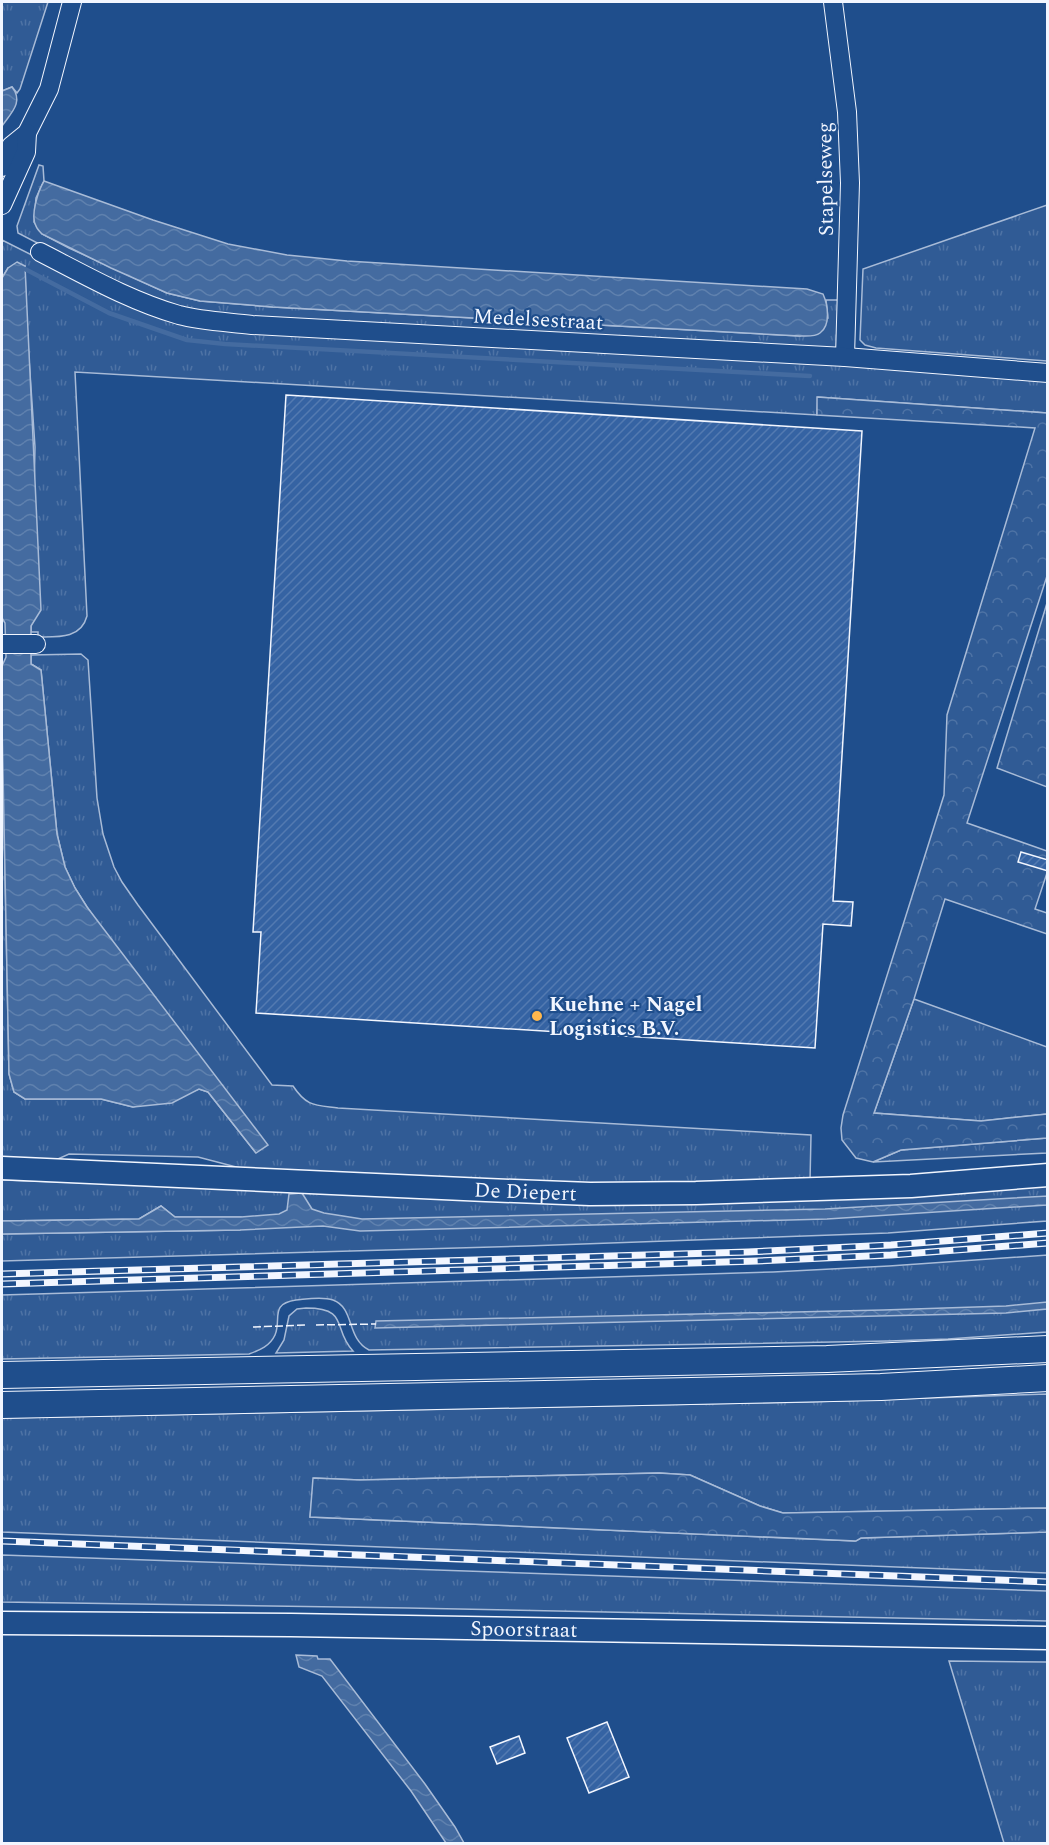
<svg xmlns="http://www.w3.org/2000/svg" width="1049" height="1845" viewBox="0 0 1049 1845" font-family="Spectral,serif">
<defs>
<pattern id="grass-tufts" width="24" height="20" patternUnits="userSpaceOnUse" patternTransform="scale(1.5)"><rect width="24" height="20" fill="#305b95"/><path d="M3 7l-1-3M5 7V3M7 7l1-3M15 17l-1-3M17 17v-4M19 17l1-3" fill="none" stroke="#4e73a5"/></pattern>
<pattern id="forest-crowns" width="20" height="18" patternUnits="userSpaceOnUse" patternTransform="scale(1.5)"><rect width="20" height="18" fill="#305b95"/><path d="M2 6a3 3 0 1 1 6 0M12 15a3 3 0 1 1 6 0" fill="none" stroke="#4e73a5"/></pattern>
<pattern id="water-waves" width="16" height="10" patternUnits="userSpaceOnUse" patternTransform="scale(1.5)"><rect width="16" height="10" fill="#446ba0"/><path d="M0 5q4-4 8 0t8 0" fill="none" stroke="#5f81ae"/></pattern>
<pattern id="building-hatch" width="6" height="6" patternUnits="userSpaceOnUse" patternTransform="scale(1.5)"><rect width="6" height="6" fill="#3563a3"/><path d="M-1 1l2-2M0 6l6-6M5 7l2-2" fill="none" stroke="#537ab1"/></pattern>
</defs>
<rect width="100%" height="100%" fill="#1f4e8c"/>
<g fill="url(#grass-tufts)" stroke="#a8bbd7" stroke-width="1.5">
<path d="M2,2H48L20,89L17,93L12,87L2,91Z"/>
<path d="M39,165L43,166L44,181L36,198L34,222L42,234L69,248L167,293L200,301L273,307L800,336L828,318L826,300H844L843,331L835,352L206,315L126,289L18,233L17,226Z"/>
<path d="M1047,205V361L876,348L865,345L860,340L863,269Z"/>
<path d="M2,240L115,297L156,313L1047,380V413L818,397L817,415L75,372L87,616C81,639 58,637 38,637V632H31L35,447L26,314L25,266L8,268L2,278Z"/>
<path d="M81,654L88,660L97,798L103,834L114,867L122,882L138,905L272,1085L293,1086C307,1107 315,1105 338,1108L811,1135L810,1181L580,1184L240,1168L198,1157L69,1154L49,1163L2,1159V723L9,1074L14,1092L25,1099H101L133,1107L191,1092L199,1089L208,1092L256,1153L87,907L75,888L65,867L57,834L41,670L31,664V655Z"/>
<path d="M914,999L1047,1047V1114L981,1121L874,1113Z"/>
<path d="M1047,1138V1153L873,1162L901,1150Z"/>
<path d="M2,1180L291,1190L1048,1184L1047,1221L888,1233L527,1246L2,1261V1234L240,1230L241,1217H175L161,1206L139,1219L2,1221Z"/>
<path d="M1048,1255L1047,1332L948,1339L889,1341L369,1350C346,1338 355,1308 333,1300C322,1296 307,1299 296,1300C269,1304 282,1319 275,1335C270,1346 260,1350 249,1354L2,1359V1295L773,1272L889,1266Z"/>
<path d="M306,1308C350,1308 332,1329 353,1351L276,1353L284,1340L289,1316L297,1309Z"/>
<path d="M1047,1394V1508L783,1513L760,1506L690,1475L659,1473L360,1480L314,1478L310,1517L855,1541L861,1538L1047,1532V1573L2,1532V1418L807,1402Z"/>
<path d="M2,1555L1047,1591V1621L408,1608L2,1602Z"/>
<path d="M949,1661L1047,1662V1843H1004Z"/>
</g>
<g fill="url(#forest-crowns)" stroke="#a8bbd7" stroke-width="1.5">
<path d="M817,397L1047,413V576L967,823L1047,851V873L1035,909L1047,913V934L945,899L914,999L874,1113L981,1121L1047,1114V1138L901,1150L873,1162L856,1158L842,1140L841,1128L843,1115L944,795L947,715L1035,428L817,415Z"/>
<path d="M1047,603V787L997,768Z"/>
<path d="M659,1473L690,1475L760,1506L783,1513L1047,1508V1532L861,1538L856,1541L310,1517L313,1478L360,1480Z"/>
</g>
<g fill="url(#water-waves)" stroke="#a8bbd7" stroke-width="1.5">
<path d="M12,87C24,102 11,113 2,126V91Z"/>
<path d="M44,181L153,220L228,244L287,255L347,261L807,289L823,294C828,305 831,325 820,333C815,337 807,336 800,336L273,307L200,301L167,293L111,268L42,234C40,232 37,229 36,226C30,216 38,191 44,181Z"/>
<path d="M17,262L25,266L41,610L31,626V664L41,670L57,834L65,867L75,888L87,907L268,1145L256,1153L208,1092L199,1089L172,1103L133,1107L101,1099H25L14,1092L9,1074L2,723V666L6,657L5,623L2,618V278L8,268Z"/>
<path d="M302,1193L312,1209L324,1213L362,1219L825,1209L1048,1196L1047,1205L827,1219L360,1231L323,1226L240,1230L2,1234V1221L139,1219L161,1206L175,1217H241L279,1214L287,1210L289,1194Z"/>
<path d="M1047,1302V1309L1006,1313L375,1328L376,1321L883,1310L1006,1306Z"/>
<path d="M296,1655L317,1656L318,1659H330L425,1784L455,1827L464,1843H446L411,1791L322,1676L299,1667Z"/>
</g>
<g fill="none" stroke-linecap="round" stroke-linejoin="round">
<path stroke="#446ba0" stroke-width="4.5" d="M25,269L109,313L187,340L225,344L810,376"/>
</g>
<g fill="url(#building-hatch)" stroke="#f2f6ff" stroke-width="1.5">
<path d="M286,395L862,431L833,901L853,902L851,926L823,924L815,1048L256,1013L261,932H253Z"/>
<path d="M1021,852L1048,860V871L1018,862Z"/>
<path d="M607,1722L629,1777L589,1793L567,1738Z"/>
<path d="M519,1736L525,1753L497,1764L490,1747Z"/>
</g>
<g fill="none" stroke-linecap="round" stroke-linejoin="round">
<g stroke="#f2f6ff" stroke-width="20">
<g id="minor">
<path d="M833,2L847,112L850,183L845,357"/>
<path d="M2,167L11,146L27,133L49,89L72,2"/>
<path d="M2,205L26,152L27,133"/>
<path d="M40,252C85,275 130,301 179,315C202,321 228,322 252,325L845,357L1048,373"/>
<path d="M2,644H36"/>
</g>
</g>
<g stroke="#f2f6ff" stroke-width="25">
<g id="major">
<path id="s1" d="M2,1168L486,1190L590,1194L696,1193L911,1186L1048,1175"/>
<path id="s2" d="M2,1623L291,1625L1048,1638"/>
</g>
</g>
<g stroke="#f2f6ff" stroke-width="28">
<g id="highway">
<path d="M2,1375L827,1359L1048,1349"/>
<path d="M2,1405L881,1387L1048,1378"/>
</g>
</g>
<use href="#minor" stroke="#1f4e8c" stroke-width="18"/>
<use href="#major" stroke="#1f4e8c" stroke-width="22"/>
<use href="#highway" stroke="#1f4e8c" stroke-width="26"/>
<g stroke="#f2f6ff" stroke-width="7">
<g id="rail">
<path d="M2,1274L748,1252L891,1245L1048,1233"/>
<path d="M2,1284L757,1261L891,1255L1048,1243"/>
<path d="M2,1541L1048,1582"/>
</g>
</g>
<use href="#rail" stroke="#1f4e8c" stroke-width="4.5" stroke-dasharray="14" stroke-linecap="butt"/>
<g stroke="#f2f6ff" stroke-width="1.5" stroke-dasharray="8 3" stroke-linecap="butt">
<path d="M316,1325L376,1324"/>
<path d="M253,1327L307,1325"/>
</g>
</g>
<circle fill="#ffb74d" stroke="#1f4e8c" stroke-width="2" cx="537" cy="1016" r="6"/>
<g text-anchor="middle" stroke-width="4.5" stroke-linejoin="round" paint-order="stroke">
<g font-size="21" fill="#f2f6ff" stroke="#1f4e8c">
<text transform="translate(825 179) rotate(-91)" y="7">Stapelseweg</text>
<text transform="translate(538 319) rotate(3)" y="7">Medelsestraat</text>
<text dy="7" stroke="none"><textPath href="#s1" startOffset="524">De Diepert</textPath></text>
<text dy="7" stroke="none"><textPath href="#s2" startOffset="522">Spoorstraat</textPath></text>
</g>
<g font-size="21" font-weight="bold" fill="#f2f6ff" stroke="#1f4e8c" text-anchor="start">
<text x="549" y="1011">Kuehne + Nagel<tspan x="549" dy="24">Logistics B.V.</tspan></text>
</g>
</g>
<rect width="1049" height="1845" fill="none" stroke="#f2f6ff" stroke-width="6"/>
</svg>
